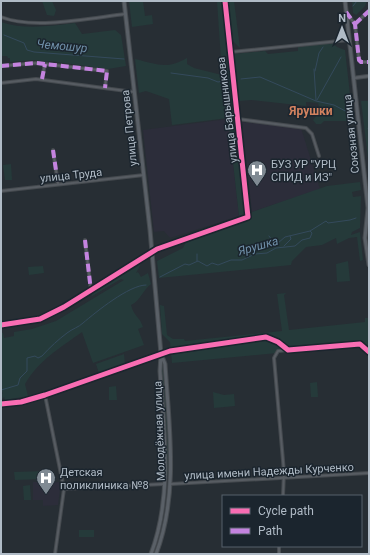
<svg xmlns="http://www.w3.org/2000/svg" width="370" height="555" viewBox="0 0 370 555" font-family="Roboto,sans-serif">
<rect width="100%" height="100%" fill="#272e34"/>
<g fill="#2c2d3a">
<path d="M228,119L239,216L170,238L164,231L154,232L143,130Z"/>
<path d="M242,122L301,128L320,189L252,212Z"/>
<path d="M38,479H43L50,483L59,482L60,490L58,505L43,506V500H33V482H38Z"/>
</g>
<g fill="#253a3a">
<path d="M42,1H52L56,10L54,16L47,15Z"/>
<path d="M129,1H143L145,16L152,15L153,24L132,27Z"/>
<path d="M217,1H223L246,214L239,216L228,118L172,125L169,99L146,91L139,93L135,59C157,64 166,70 187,58V64L194,68L222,75Z"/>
<path d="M228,1H234L240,48L233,41Z"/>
<path d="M352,1H367L365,6L356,15L353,13Z"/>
<path d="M1,22C24,30 51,26 75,23L82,34L115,30L121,35L126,66L108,69L50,61L46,62L34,60L10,62V58H8L7,56H1Z"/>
<path d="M332,43L337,47L345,50L353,121H324L321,124H316L313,120L317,115H322L318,103L306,102V106L251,100L239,101L234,54L265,51L268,54L298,51V47Z"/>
<path d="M361,101H369V166Z"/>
<path d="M11,164L12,180H5L3,165Z"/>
<path d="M360,182L361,190L352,192L353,197L361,196L360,228L352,232L351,235L360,232L363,260L360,261L357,237L349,238L337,244L336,238L322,245L306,247L292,261L291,265L159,278L157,261L183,248L187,240L250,219L252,212L327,186Z"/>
<path d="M348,261L350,281L337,282L336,264Z"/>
<path d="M141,264L136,273L138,272L141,277L148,273L151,284C143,290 140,301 131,305C134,317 140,317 143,327L138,329L144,345L93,363L82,332C60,348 39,360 25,384L28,396L5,400L4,397L1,400V393L3,394L1,390V333H3L4,338L14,336V332L32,329L56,321L124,280L121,279L92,296L91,294Z"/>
<path d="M43,266L44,273L29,275L28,267Z"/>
<path d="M286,293L284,295L289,330L365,322V318H369V352L360,345L172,363L170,342L162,334L160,305L164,306L167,335L173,339H184L185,341L282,331L277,294Z"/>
<path d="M124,354L125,364L99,373L96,364Z"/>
<path d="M161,362H164L169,452L168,475L166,474Z"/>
<path d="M317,382L318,397H311L310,383Z"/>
<path d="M116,386L117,400H109V387Z"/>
<path d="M213,392L224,395L234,394L235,406L214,408Z"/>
<path d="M46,471V481L43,479L15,480L14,472Z"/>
<path d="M30,485L31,500H24L23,486Z"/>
<rect x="79" y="530" width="15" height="7"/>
</g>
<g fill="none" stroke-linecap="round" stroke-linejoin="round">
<g stroke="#344a5c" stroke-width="1">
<path d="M353,6L357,1"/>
<path d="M4,35L24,43L27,50L34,52L124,59"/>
<path d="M314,69L316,100"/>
<path d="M315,71L319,53L323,47"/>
<path d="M171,73L208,78L218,82L229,80"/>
<path d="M241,79L260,77L316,101L334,105L349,113"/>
<path d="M317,100L341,57"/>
<path d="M368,129L369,130"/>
<path d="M269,236L272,240L278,243L285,237L310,231"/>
<path d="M284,246L291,239L290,236"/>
<path d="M197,261V254"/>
<path d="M160,277L185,264L189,265L198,261L207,266L212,263L218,265L231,260H242L255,254L267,253L276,248L295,246L302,240L310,238L312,233L310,231L326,221L328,223L350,220L356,218"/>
<path d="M1,390L18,385L20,378L27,371V358L35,356L38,358L42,356C50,347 59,339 67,333C72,329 79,327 83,323C96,312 129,285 146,285"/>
</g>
<g stroke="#454a4f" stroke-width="4">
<g id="minor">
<path d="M347,14L355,24L359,60L361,62H369"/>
<path d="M1,17C33,30 91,18 125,14"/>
<path d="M355,24L369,11"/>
<path d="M231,52L349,40"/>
<path d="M1,66L36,63L107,71L105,88"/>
<path d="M42,79L45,64"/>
<path d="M1,83L36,79L134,92"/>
<path d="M238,119L306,128L312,134L319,156"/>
<path d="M53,150L58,184"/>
<path d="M1,191L144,175"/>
<path d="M85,240L91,291"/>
<path d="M1,325L40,319L64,307L157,249L248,217L225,1"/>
<path d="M45,395L64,489L55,554"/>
<path d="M171,484L369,473"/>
<path d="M64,489L164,484"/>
<path d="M283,496L284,472L274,358L278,351L287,350"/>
<path d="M279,554V546"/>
</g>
</g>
<g stroke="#454a4f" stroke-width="4.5">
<g id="tertiary">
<path d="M354,78L369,76"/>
<path d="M1,404L21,402L45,395L170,351L266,337L278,342L288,350L360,344L369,352"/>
</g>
</g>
<g stroke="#454a4f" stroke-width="5">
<g id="secondary">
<path d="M124,1L150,230L161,354L160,371C164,431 173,496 151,554"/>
<path d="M345,1L368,208L365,238L369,265"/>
<path d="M156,554C179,494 169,426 165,364L161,354"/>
</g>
</g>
<use href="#minor" stroke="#575c62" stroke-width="2"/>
<use href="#tertiary" stroke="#575c62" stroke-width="2.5"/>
<use href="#secondary" stroke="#5a6067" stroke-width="3"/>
<g stroke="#c483df" stroke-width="4" stroke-dasharray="8 4" stroke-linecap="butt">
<path d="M346,12L355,24L359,60L361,62H369"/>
<path d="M355,24L369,11"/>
<path d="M1,66L36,63L107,71L105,88"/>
<path d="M42,79L45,64"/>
<path d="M53,150L58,184"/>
<path d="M85,240L91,291"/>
</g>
<g stroke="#1b252e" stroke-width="8">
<g id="cycleway">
<path d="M1,325L40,319L64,307L157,249L248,217L225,1"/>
<path d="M1,404L21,402L45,395L170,351L266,337L278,342L288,350L360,344L369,352"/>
</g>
</g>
<use href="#cycleway" stroke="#f96db3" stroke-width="5"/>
</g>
<defs>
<g id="hospital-pin" transform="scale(1)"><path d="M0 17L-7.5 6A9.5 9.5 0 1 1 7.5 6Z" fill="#808a93" stroke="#1b252e"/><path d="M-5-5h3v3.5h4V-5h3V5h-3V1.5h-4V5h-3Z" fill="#fff"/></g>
</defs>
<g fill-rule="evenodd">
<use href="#hospital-pin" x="257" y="170"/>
<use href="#hospital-pin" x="46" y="478"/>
</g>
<g text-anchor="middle" stroke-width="3" stroke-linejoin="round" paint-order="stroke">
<g font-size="11" fill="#b0bbc6" stroke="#1b252e">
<text transform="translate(227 110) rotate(-97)" y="4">улица Барышникова</text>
<text transform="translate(129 128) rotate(-96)" y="4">улица Петрова</text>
<text transform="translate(351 134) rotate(-96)" y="4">Союзная улица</text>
<text transform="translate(71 175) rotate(-6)" y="4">улица Труда</text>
<text transform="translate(159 431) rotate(-92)" y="4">Молодёжная улица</text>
<text transform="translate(269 471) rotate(-3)" y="4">улица имени Надежды Курченко</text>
</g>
<g font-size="11" fill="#b0bbc6" stroke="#1b252e" text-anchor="start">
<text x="271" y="168">БУЗ УР "УРЦ<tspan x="271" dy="13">СПИД и ИЗ"</tspan></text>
<text x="60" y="476">Детская<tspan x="60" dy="13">поликлиника №8</tspan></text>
</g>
<g font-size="12" font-style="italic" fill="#7090a9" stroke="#1b252e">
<text transform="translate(62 46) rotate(5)" y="4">Чемошур</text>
<text transform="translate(258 246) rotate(-16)" y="4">Ярушка</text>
</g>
<g font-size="12" font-weight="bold" fill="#d2825f" stroke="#1b252e">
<text x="311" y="115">Ярушки</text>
</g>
</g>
<rect width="370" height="555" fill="none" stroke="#b0bbc6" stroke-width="4"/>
<rect x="222" y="495" width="140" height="52" fill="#1b252e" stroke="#57616b"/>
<rect x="230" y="508" width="20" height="6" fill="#f96db3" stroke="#57616b"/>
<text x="258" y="515" font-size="12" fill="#b0bbc6">Cycle path</text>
<rect x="230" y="528" width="20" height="6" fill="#c483df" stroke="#57616b"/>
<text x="258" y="535" font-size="12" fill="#b0bbc6">Path</text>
<g transform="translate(342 28)" stroke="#1b252e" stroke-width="3" paint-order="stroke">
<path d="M0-3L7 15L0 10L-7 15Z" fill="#b0bbc6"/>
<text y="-6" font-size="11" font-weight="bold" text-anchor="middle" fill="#b0bbc6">N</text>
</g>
</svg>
